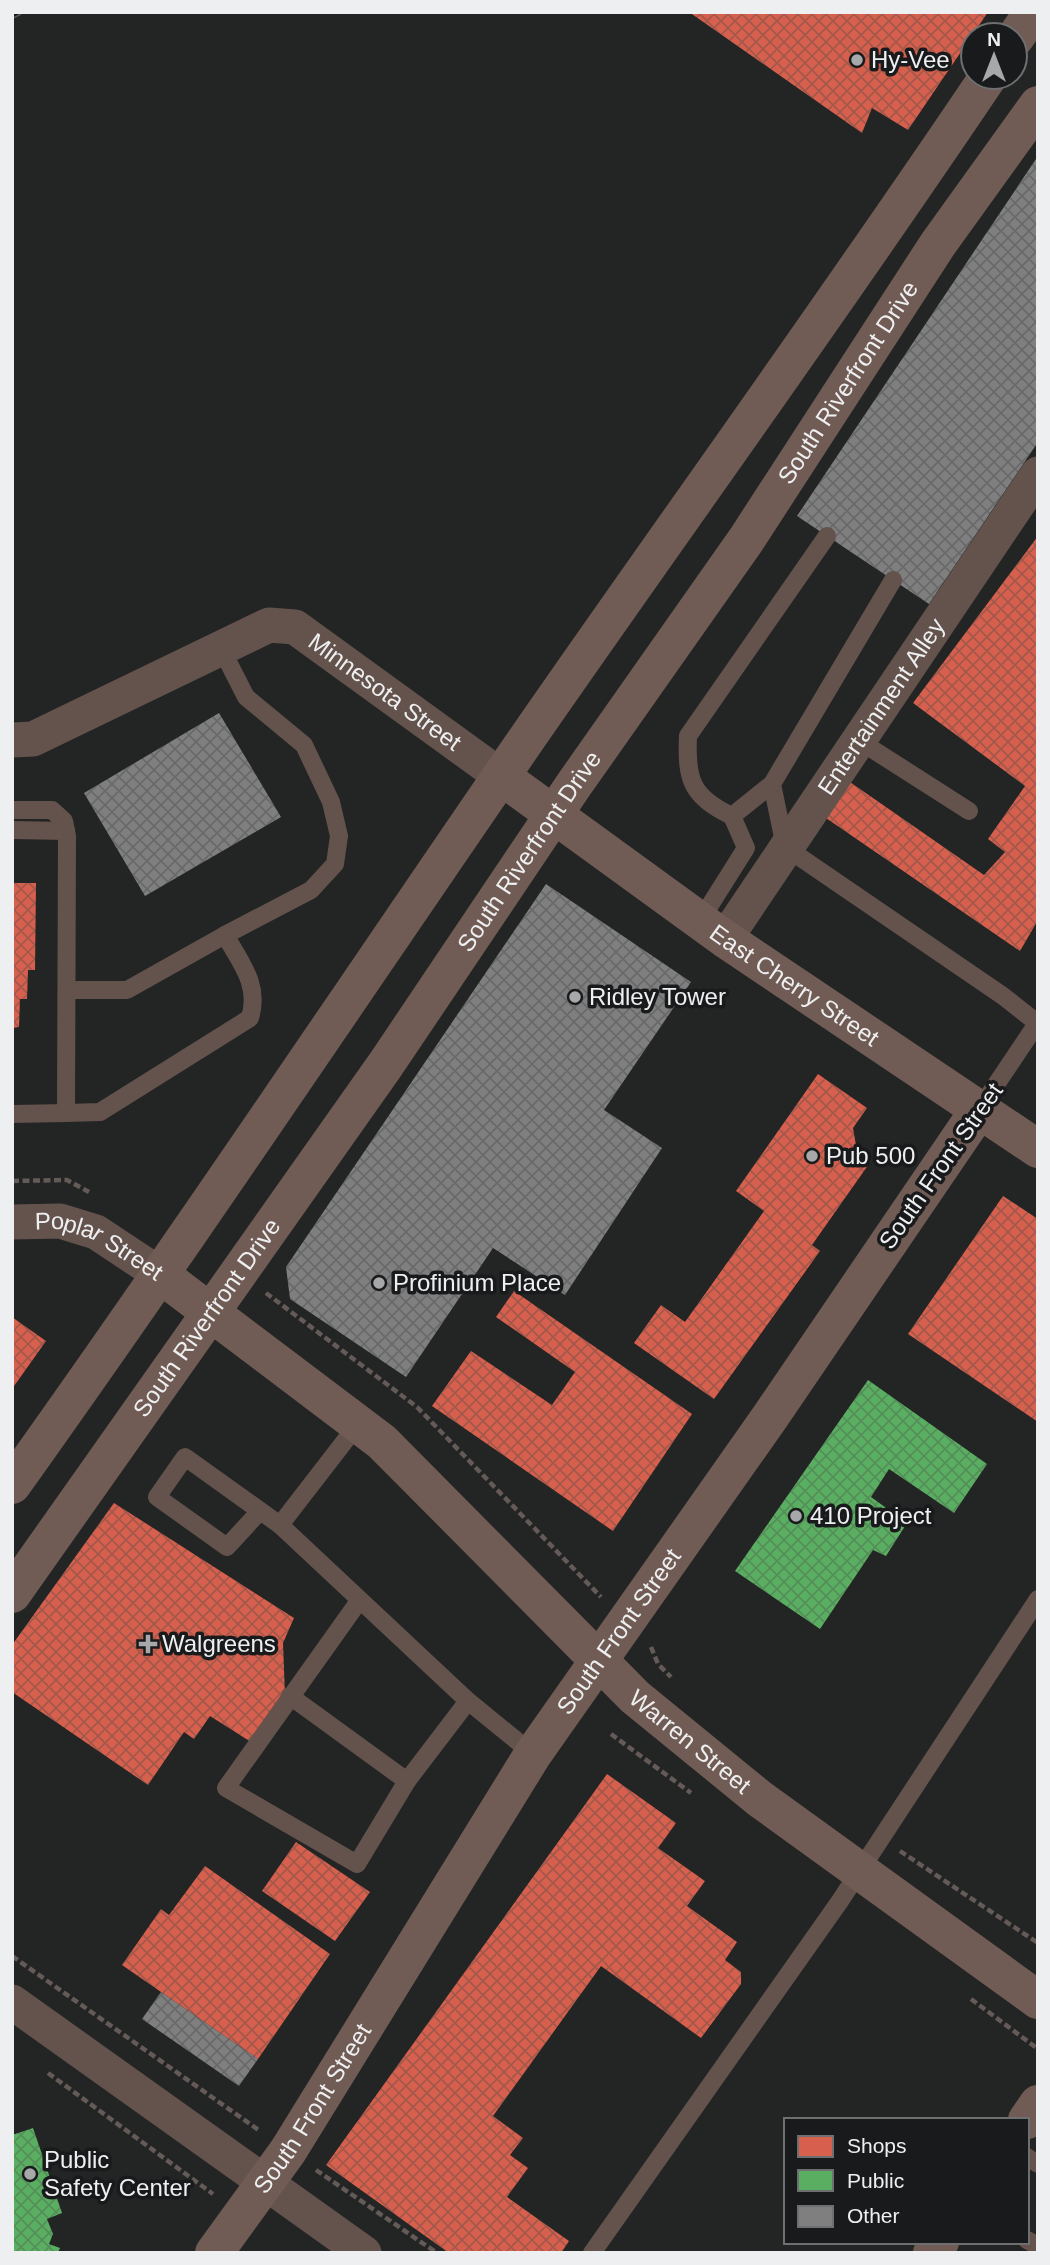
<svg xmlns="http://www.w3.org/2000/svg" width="1050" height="2265" viewBox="0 0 1050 2265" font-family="Helvetica,sans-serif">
<defs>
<pattern id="shops-cross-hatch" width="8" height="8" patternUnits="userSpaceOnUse" patternTransform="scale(1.75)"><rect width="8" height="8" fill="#d6604d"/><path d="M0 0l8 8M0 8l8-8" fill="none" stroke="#a4584b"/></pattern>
<pattern id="public-cross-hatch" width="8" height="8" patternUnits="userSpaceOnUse" patternTransform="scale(1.75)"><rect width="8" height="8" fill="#5aae61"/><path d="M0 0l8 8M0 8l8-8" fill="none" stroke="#548f5a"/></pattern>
<pattern id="building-cross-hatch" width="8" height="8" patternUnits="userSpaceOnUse" patternTransform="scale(1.75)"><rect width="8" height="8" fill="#7f7f7f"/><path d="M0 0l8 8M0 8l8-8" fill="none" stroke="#696969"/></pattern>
</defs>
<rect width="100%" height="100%" fill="#232424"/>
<g fill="url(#shops-cross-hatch)">
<path d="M689,12H988L908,130L872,108L862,133Z"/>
<path d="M1038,536V920L1020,951L823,816L847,780L984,875L1005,852L988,839L1025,786L913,703Z"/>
<path d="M12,883H36L35,970H28L27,999H20L19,1027L12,1028Z"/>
<path d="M818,1074L867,1108L853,1128L857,1151L871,1161L812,1245L820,1251L714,1399L634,1343L661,1305L685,1322L764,1211L736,1191Z"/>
<path d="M1003,1196L1038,1219V1422L908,1334Z"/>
<path d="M514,1291L692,1414L613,1531L432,1406L471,1351L552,1405L575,1372L496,1317Z"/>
<path d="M12,1317L46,1341L12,1389Z"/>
<path d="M114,1503L294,1618L283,1643L285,1695L251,1742L210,1716L194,1739L184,1732L148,1785L12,1692V1645Z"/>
<path d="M607,1774L676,1823L658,1848L705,1881L687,1906L737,1942L725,1960L741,1972V1984L701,2038L601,1966L493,2116L523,2138L510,2155L528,2168L507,2197L569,2241L561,2253H449L326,2165Z"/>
<path d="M296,1842L370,1892L335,1941L262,1891Z"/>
<path d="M205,1866L330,1954L258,2059L122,1965L161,1909L169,1915Z"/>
</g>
<g fill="url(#public-cross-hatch)">
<path d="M868,1380L987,1464L954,1513L889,1469L871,1497L907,1523L886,1556L873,1550L820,1629L735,1571Z"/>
<path d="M33,2128L62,2213L47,2219L53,2234L49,2244L60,2248L58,2253H12V2135Z"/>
</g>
<g fill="url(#building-cross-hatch)">
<path d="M1038,156V442L929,604L797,516Z"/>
<path d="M219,713L281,817L145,896L84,793Z"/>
<path d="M546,884L691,982L604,1110L662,1148L565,1295L493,1248L406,1377L290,1299L286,1267Z"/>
<path d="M161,1992L258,2059L239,2086L142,2019Z"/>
</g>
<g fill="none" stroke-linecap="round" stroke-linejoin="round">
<g stroke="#645a57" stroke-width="4.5" stroke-dasharray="7 3.5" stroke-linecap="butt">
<path d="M12,1181L67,1180L89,1192"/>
<path d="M266,1293L417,1407L601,1597"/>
<path d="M651,1647L658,1664L671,1677"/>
<path d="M611,1734L691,1793"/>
<path d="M900,1851L1038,1943"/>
<path d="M12,1956L260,2131"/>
<path d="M971,1999L1038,2049"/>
<path d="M48,2073L213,2194"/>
<path d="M316,2170L437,2253"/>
</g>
<g stroke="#63534c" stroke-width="18">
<path d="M893,580L772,784L785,847L1003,996L1036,1022"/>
<path d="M221,648L246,697L304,745L331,802L339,836L335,864L311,890L225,935"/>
<path d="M858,740L969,811"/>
<path d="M12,810H52L64,821L67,836L66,1113L12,1114"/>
<path d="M732,816L772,784"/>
<path d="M12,830L66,831"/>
<path d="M700,921L746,848L732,816C691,797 686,779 688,736L827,536"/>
<path d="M979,1110L1038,1022"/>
<path d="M66,1113L100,1112L250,1018C260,985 241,963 225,935L127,990H67"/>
<path d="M358,1424L280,1525L468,1701L533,1754"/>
<path d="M260,1511L227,1547L157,1497L185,1457L280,1525"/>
<path d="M359,1601L226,1788L357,1864L407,1781L468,1701"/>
<path d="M290,1696L407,1781"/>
<path d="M1027,2157L1038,2164"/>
<path d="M1027,2240L1038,2246"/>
<path d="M592,2253L840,1901L1038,1599"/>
</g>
<g stroke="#63534c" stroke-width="35">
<path id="s1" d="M12,740L33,739L269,625L295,627L502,777"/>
<path id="s2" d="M725,939L1038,474"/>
<path id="s3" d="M12,1222L60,1221L96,1232L161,1275"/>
<path d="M12,2002L364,2253"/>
</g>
<g stroke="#705c54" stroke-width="38">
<path d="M1015,38L1033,12"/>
<path id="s4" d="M502,777L725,939L1038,1149"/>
<path id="s5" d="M161,1275L382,1442L635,1697L760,1799L1038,2000"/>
<path d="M12,1485C189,1237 358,984 530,734C682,515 839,299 988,77"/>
<path id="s6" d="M12,1594L386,1064L573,786L746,540L938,244L1038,105"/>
<path d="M1027,2120L1038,2104"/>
<path id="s7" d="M214,2253L288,2151L533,1754L770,1417L979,1110"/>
<path d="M932,2253L940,2242"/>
</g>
<g stroke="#645c59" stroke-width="8">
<path id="rail" d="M12,15L18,12"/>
</g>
<use href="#rail" stroke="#191a1c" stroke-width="5" stroke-dasharray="16" stroke-linecap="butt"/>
</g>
<g fill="#a7a8a9" stroke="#191a1c" stroke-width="2.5">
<circle cx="857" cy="60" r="7"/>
<circle cx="575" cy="997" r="7"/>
<circle cx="812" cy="1156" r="7"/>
<circle cx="379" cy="1283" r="7"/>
<circle cx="796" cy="1516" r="7"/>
<path d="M144.5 1633.5h7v7h7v7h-7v7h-7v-7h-7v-7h7z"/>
<circle cx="30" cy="2174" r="7"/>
</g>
<g text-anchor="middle" stroke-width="7" stroke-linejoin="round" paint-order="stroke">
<g font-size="24" fill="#eeeff0" stroke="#191a1c" text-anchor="start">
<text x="871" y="68">Hy-Vee</text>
<text x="589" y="1005">Ridley Tower</text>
<text x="826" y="1164">Pub 500</text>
<text x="393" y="1291">Profinium Place</text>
<text x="810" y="1524">410 Project</text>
<text x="162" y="1652">Walgreens</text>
<text x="44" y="2168">Public<tspan x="44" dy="28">Safety Center</tspan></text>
</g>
<g font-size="24" fill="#eeeff0" stroke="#191a1c">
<text dy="8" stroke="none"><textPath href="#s6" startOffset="1472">South Riverfront Drive</textPath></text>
<text dy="8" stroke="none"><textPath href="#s1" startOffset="420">Minnesota Street</textPath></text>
<text dy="8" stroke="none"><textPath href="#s2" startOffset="280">Entertainment Alley</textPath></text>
<text dy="8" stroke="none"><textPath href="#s6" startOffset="905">South Riverfront Drive</textPath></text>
<text dy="8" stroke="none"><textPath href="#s4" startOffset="359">East Cherry Street</textPath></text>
<text transform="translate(941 1166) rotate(-55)" y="8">South Front Street</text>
<text dy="8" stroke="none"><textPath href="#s3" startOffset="93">Poplar Street</textPath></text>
<text dy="8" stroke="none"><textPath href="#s6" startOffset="338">South Riverfront Drive</textPath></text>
<text dy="8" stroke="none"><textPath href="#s7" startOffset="742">South Front Street</textPath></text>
<text dy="8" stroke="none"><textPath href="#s5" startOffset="707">Warren Street</textPath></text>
<text dy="8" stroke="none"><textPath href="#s7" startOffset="175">South Front Street</textPath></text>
</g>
</g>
<rect width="1050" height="2265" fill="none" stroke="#eeeff0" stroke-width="28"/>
<rect x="784" y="2118" width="245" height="126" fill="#191a1c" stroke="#6e6f71" stroke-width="2"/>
<rect x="798" y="2136" width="35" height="21" fill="#d6604d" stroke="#6e6f71" stroke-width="2"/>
<text x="847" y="2153" font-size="21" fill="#eeeff0">Shops</text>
<rect x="798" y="2170" width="35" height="21" fill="#5aae61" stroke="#6e6f71" stroke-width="2"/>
<text x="847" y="2188" font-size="21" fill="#eeeff0">Public</text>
<rect x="798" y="2206" width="35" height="21" fill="#7f7f7f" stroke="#6e6f71" stroke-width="2"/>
<text x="847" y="2223" font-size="21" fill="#eeeff0">Other</text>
<g transform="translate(994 56)"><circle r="33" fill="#191a1c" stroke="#6e6f71" stroke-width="2"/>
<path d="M0-5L12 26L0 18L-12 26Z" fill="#a7a8a9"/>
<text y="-10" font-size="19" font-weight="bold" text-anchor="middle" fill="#eeeff0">N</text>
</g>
</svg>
